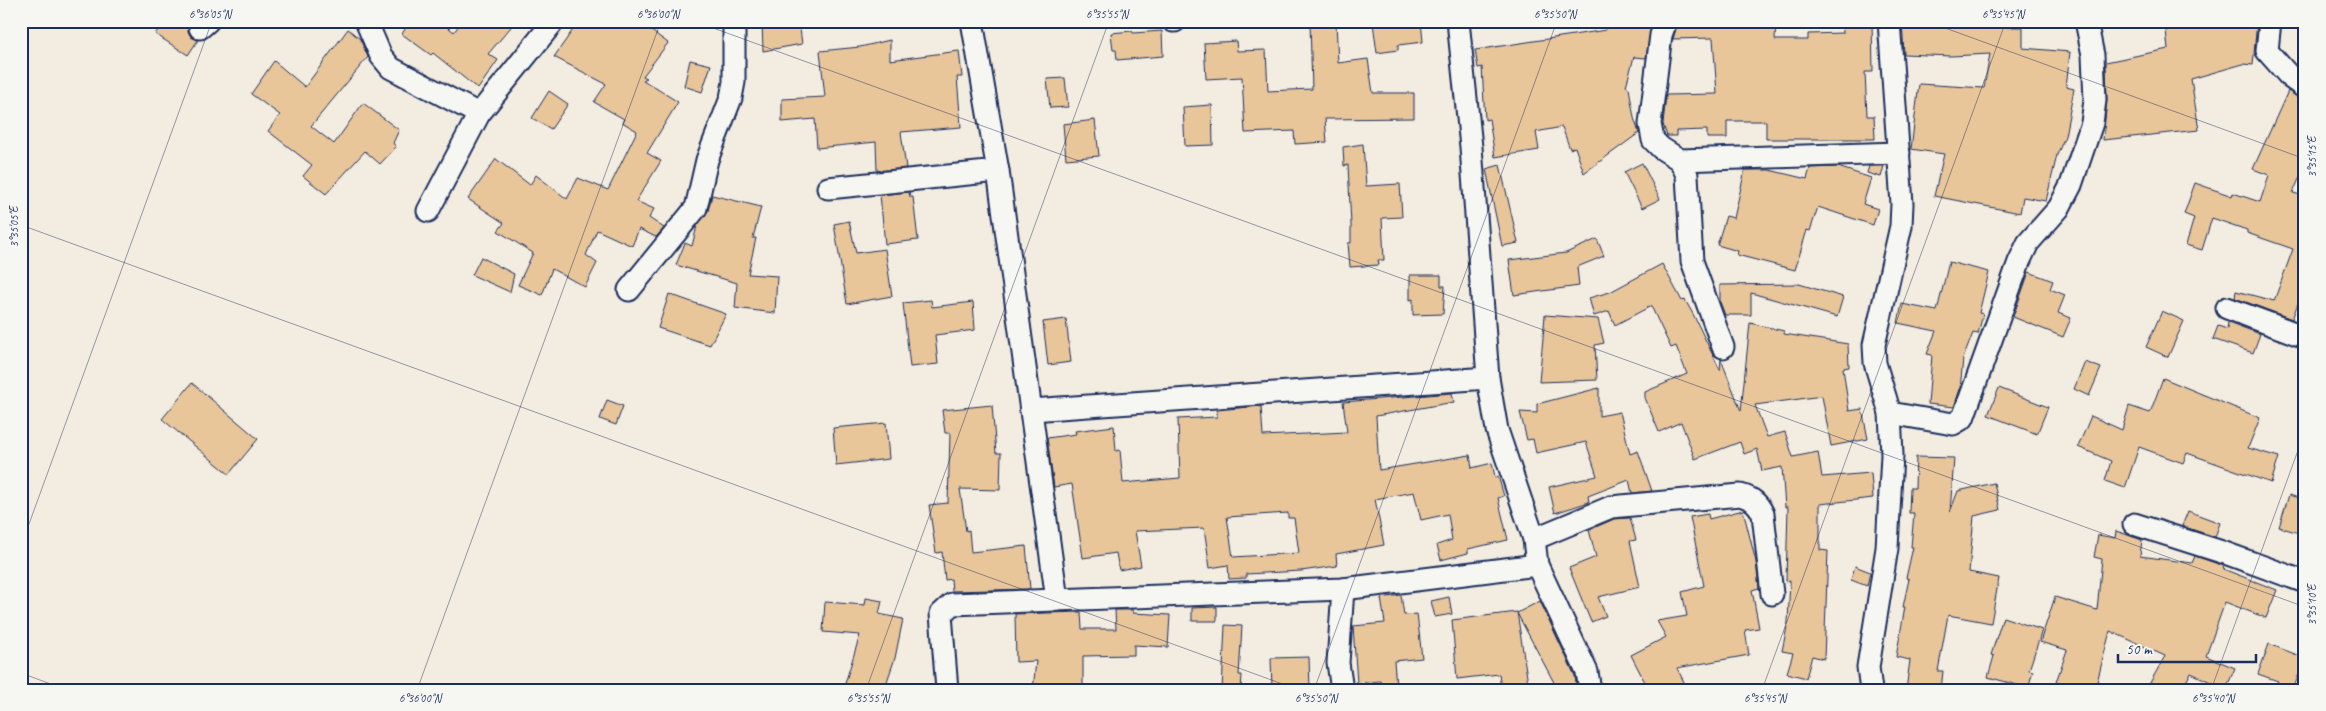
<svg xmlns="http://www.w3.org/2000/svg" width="2326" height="711" viewBox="0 0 2326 711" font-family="Caveat,sans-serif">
<rect width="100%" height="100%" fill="#f3ece0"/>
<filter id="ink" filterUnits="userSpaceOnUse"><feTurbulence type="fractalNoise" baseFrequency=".02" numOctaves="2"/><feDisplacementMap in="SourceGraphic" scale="10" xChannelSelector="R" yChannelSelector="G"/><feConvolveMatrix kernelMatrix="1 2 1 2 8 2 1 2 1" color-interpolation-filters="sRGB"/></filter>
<g filter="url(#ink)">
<g fill="#e9c59a" stroke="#1b2f5e" fill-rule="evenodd">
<path d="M165,21L190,22L188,31L191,37L198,40L188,55L155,34Z"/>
<path d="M410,21H440L454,32L462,21H516L488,54L498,60L478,89L433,53L431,55L402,34Z"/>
<path d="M579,21H638L668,43L643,76L647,78L643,80L678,102L647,153L661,161L636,201L654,209L649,218L664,228L656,237L639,229L632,246L597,230L586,255L597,263L585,287L552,269L542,295L518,285L533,253L498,231L504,223L468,199L496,159L530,185L536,175L567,199L578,178L608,190L637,131L622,122L624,119L594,102L606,84L554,57Z"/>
<path d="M762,21H799L802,44L763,51Z"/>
<path d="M1390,21H1421L1423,42L1398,45V50L1377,53L1373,23Z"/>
<path d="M1608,21H1652L1646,58L1634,57L1626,86L1629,88L1634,118L1639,133L1584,173L1575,147L1570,149L1562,127L1536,132L1539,150L1495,157L1489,119L1485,120L1482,67L1478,68L1475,50L1606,30Z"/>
<path d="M1776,21L1775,40H1808V34L1843,33L1842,21H1872L1873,72H1865L1867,116H1874L1875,139H1766V121H1727V138H1707V130L1676,131V136H1667L1663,124L1666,95L1717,94L1713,38L1673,39L1678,22Z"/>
<path d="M1902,21H1983V27H2023V48L2070,52L2066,87L2074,89L2065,136L2057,155L2046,201L2023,197L2020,213L1934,196L1944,154L1911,149L1919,84L1984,88L1990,54L1951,56L1904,54Z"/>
<path d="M2165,21H2257L2253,65L2243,64L2191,79L2199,130L2103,140L2107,100L2106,62L2168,49Z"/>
<path d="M1336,22L1338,63L1368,59L1373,93H1414V118L1325,119L1327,142L1295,144L1294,131L1245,133L1242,77L1206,79L1204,43L1236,41L1237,51L1266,50L1268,91L1312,89L1310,23Z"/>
<path d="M348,29L360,39L368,57L311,126L334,144L363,103L399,130L393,143L396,147L380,164L365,151L326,194L303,176L312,165L268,131L280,115L251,94L274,61L305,87Z"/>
<path d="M1132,31L1133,33L1162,31L1163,56L1117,60L1116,50H1113L1111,33Z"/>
<path d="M890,40V60L959,51L962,77H957L961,127L901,132L906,168L877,171L876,142L817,148L815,119L782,122V99L825,97L820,51L860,47Z"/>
<path d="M690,60L711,65L702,92L684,86Z"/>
<path d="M1065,78L1068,107L1050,108L1047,79Z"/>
<path d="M549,91L568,104L551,129L532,118Z"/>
<path d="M2288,91L2305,100V165L2293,193L2305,196V285L2292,319L2235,298L2236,291L2274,301L2293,249L2247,233V230L2212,218L2202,250L2186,245L2194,218L2184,214L2195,183L2232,196L2233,193L2260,202L2269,175L2253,169Z"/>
<path d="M1212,105L1213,145L1185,146L1183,107Z"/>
<path d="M1095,120L1099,156L1066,159L1063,124Z"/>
<path d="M1363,144L1366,186L1400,184L1402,217L1382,218L1384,260H1378L1379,265L1350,267L1348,243H1351V225L1348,165L1344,166L1343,147Z"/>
<path d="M1642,163L1660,199L1642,208L1624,172Z"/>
<path d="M1500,165L1518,243L1502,246L1486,169Z"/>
<path d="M1869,166H1884L1881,177L1867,173Z"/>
<path d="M1838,167L1871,178L1863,204L1878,209L1873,225L1818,207L1810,231L1807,230L1795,270L1737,255L1738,251L1717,245L1726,216L1734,218L1745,170H1769L1807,179L1810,168Z"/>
<path d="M909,192L910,197H913L918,240L885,244L880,195Z"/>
<path d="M712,195L761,207L753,238H756L748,274L777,276L775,313L735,308L737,283L676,265L685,243L692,246L697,226L708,211Z"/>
<path d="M849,221L856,253L885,249L892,296L847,304L834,224Z"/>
<path d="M1597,239L1604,256L1577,267L1579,286L1514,295L1509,260L1566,253Z"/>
<path d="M481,257L514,274L510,292L472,275Z"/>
<path d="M1949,262L1989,272L1979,313L1983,314L1978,334L1973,333L1963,359L1960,389L1954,407L1928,404L1932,355L1927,354L1936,331L1898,323L1902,304L1937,311Z"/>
<path d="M1662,264L1682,301L1685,300L1693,314L1720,370L1721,359L1741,411L1750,323L1784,331V334L1848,344L1849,367L1843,368L1849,411L1862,409L1868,439L1831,446L1822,396L1755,405L1767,437L1785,432L1793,457L1818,452L1822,477L1871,473L1873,498L1820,504V550L1828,551L1824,659L1812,656L1806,678L1787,673L1793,653L1782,651L1788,622L1790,580L1786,581L1788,507H1785L1782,467L1762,471L1757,449L1744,454L1740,442L1695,459L1681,422L1659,432L1645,398V392L1687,374L1676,346L1671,348L1651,306L1615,325L1609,311L1594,316L1589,298L1610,292Z"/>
<path d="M2029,272L2053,281L2050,289L2065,295L2058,313L2071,318L2063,337L2013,317Z"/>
<path d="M1410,275H1441V286H1445L1443,314L1413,315V299L1410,300Z"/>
<path d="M1799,284L1843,297L1837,317L1751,293V315H1725L1720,302V285Z"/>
<path d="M669,294L726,314L710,345L658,328Z"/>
<path d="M931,300L932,307L973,302L975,330L935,335L938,364L910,367L903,303Z"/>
<path d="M2162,311L2184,321L2168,357L2146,347Z"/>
<path d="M1545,315L1598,319L1604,343L1595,345L1597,380L1539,382Z"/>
<path d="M1066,319L1071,362L1048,365L1043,322Z"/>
<path d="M2228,322L2260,334L2253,353L2213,339L2218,326L2227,329Z"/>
<path d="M2085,362L2101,368L2089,396L2074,389Z"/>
<path d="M2163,378L2260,418L2248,448L2279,457L2271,483L2187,453L2183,463L2139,447L2125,488L2105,481L2111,461L2078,447L2091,416L2122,430L2129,406L2150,413Z"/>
<path d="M192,383L258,439L229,474L162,419Z"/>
<path d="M1599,388V416L1620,412L1630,454L1638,451L1652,491L1632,493L1629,480L1588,496L1589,502L1555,513L1549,487L1597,476L1586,442L1536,453L1533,439L1527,440L1520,412L1537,413V404Z"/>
<path d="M1999,388L2048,407L2037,434L1988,415Z"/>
<path d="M1452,393L1454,402L1376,416L1379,470L1470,455L1472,468L1492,463L1495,477L1498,476L1504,496L1498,498L1508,540L1468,549V553L1441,560L1437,545L1452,540L1448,514L1421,520L1414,492L1375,499L1384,545L1336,554L1337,566L1301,571L1246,574V578L1229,579L1228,565L1210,568L1204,528L1135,531L1141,566L1119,570L1116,553L1083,558L1072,484L1054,487L1047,438L1076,434L1075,431L1114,426L1116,451L1120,450L1123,483L1180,478L1178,419L1217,417V410L1261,406L1263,436L1347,432L1343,402ZM1288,513V518H1294L1299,553L1233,557L1227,517Z"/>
<path d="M607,400L623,406L616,425L600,419Z"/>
<path d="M992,405L996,453H1001L1000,490L960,489L966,531L969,530L971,552L1026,546L1030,589L952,591L951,579L945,580L942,552L936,553L929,505L948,503L950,433H945L942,410Z"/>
<path d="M886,423L889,459L836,465L833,428Z"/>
<path d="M1916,457L1954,458L1950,512L1958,491L1994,483L2000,510L1974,516L1969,572L1999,578L1991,623L1948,615L1938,671H1943L1941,690H1906L1910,660L1896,657L1905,607H1903L1909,579L1906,578L1913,547H1911L1914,513H1909L1910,488H1915Z"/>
<path d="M2289,495L2305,500V531L2300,530L2299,533L2279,527Z"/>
<path d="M1743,510L1756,562L1759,588L1752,590L1759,628L1745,630L1749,655L1677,668L1688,690H1649L1631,655L1666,637L1657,621L1687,616L1682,592L1704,586L1690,517L1708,514L1709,519Z"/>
<path d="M2188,511L2220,523L2215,537L2182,526Z"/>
<path d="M1630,518L1636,540L1630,541L1640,587L1598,597L1606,616L1591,622L1569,568L1596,557L1589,530L1614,519Z"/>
<path d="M2116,531L2142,540L2140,556L2192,563L2195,556L2224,566L2223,569L2277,590L2266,618L2225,602L2206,656L2235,668L2226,689L2191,673L2181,690H2146L2165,656L2110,631L2095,690H2078L2056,682L2067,650L2040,642L2055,597L2097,610L2102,559L2094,557L2098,535L2115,538Z"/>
<path d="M1855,566L1870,572L1867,586L1851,580Z"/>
<path d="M1401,595L1404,615L1417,614L1422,658L1394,661L1396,686L1381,687V681L1357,683L1353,626L1385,623L1381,598Z"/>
<path d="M1449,597L1452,614L1435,617L1431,601Z"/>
<path d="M866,598L882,601L879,614L903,619L895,658L884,690H843L860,635L823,632L825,602L865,605Z"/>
<path d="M1540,601L1575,676L1577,690H1558L1517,613Z"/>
<path d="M1217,607V621H1192V608Z"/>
<path d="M1115,610H1133V613L1170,615L1168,647L1134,645V655L1083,656V690H1033L1036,661L1016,662L1015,614L1081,612L1082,629H1116Z"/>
<path d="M1517,612L1529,690H1501L1499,674L1457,679L1452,620Z"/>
<path d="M2003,617L2042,630L2029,670L2033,671L2028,688L1988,677L1994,656L1991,655Z"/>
<path d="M1225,625L1242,626L1239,675H1242L1241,690H1222Z"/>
<path d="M2269,644L2305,658L2293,690H2274L2278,681L2258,674Z"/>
<path d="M1309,657L1310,690H1272L1271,658Z"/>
</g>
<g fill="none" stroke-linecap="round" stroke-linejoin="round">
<g stroke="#1b2f5e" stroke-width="25">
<g id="minor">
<path d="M366,21L381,56L391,68L479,114"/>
<path d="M972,21L998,171L1057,600"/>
<path d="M1173,21H1175"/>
<path d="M1458,21L1471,147L1488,378L1497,430L1534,539L1537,565L1587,672L1590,690"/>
<path d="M1666,21L1661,35L1650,124L1653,140L1661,148L1680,160L1687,175L1692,261L1723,347"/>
<path d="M2270,21L2267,51L2291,78L2305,88"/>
<path d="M200,28L208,21"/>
<path d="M1680,160L1899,153"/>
<path d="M828,188L998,171"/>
<path d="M428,211L479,114L554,21"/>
<path d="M629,290L696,208L707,160L731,98L734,82V21"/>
<path d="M2227,308L2305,337"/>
<path d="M1031,410L1488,378"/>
<path d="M1890,413L1953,424L1963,418L2019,262L2028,243L2059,208L2071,185L2092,123L2095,100L2093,55L2086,21"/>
<path d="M2134,524L2225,553L2305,582"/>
<path d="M1534,539L1611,507L1740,495C1752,498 1758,503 1763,514L1772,594"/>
<path d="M947,690L941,614L952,604L1343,589L1537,565"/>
<path d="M1342,690L1338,663L1343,589"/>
<path d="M1871,690L1868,667L1887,548L1892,455L1890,413L1875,363L1874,345L1901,226L1902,204L1889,21"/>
</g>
</g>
<use href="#minor" stroke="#f6f6f2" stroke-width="21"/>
</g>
</g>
<path fill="none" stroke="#1b2f5e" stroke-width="1" stroke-opacity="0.45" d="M694,21L2305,607M1926,21L2305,159M21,225L1299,690M21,546L212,21M21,673L67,690M417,690L661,21M866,690L1109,21M1314,690L1557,21M1762,690L2006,21M2211,690L2305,431"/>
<rect width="2326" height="711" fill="none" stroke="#f6f6f2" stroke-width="55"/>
<path d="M2118 654v8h138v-8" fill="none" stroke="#1b2f5e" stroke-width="2.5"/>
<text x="2126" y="654" font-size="15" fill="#1b2f5e" stroke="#f6f6f2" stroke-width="4" paint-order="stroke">50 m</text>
<rect x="28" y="28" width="2270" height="656" fill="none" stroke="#1b2f5e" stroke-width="2"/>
<g font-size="12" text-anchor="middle" fill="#1b2f5e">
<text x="210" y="18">6°36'05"N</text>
<text x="658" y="18">6°36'00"N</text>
<text x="1107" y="18">6°35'55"N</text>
<text x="1555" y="18">6°35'50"N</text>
<text x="2003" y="18">6°35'45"N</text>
<text transform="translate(2312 157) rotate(-90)" y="4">3°35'15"E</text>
<text transform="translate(14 227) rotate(-90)" y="4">3°35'05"E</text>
<text transform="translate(2312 605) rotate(-90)" y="4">3°35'10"E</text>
<text x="420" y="702">6°36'00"N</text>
<text x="868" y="702">6°35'55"N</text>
<text x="1316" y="702">6°35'50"N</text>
<text x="1765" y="702">6°35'45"N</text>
<text x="2213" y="702">6°35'40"N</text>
</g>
</svg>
